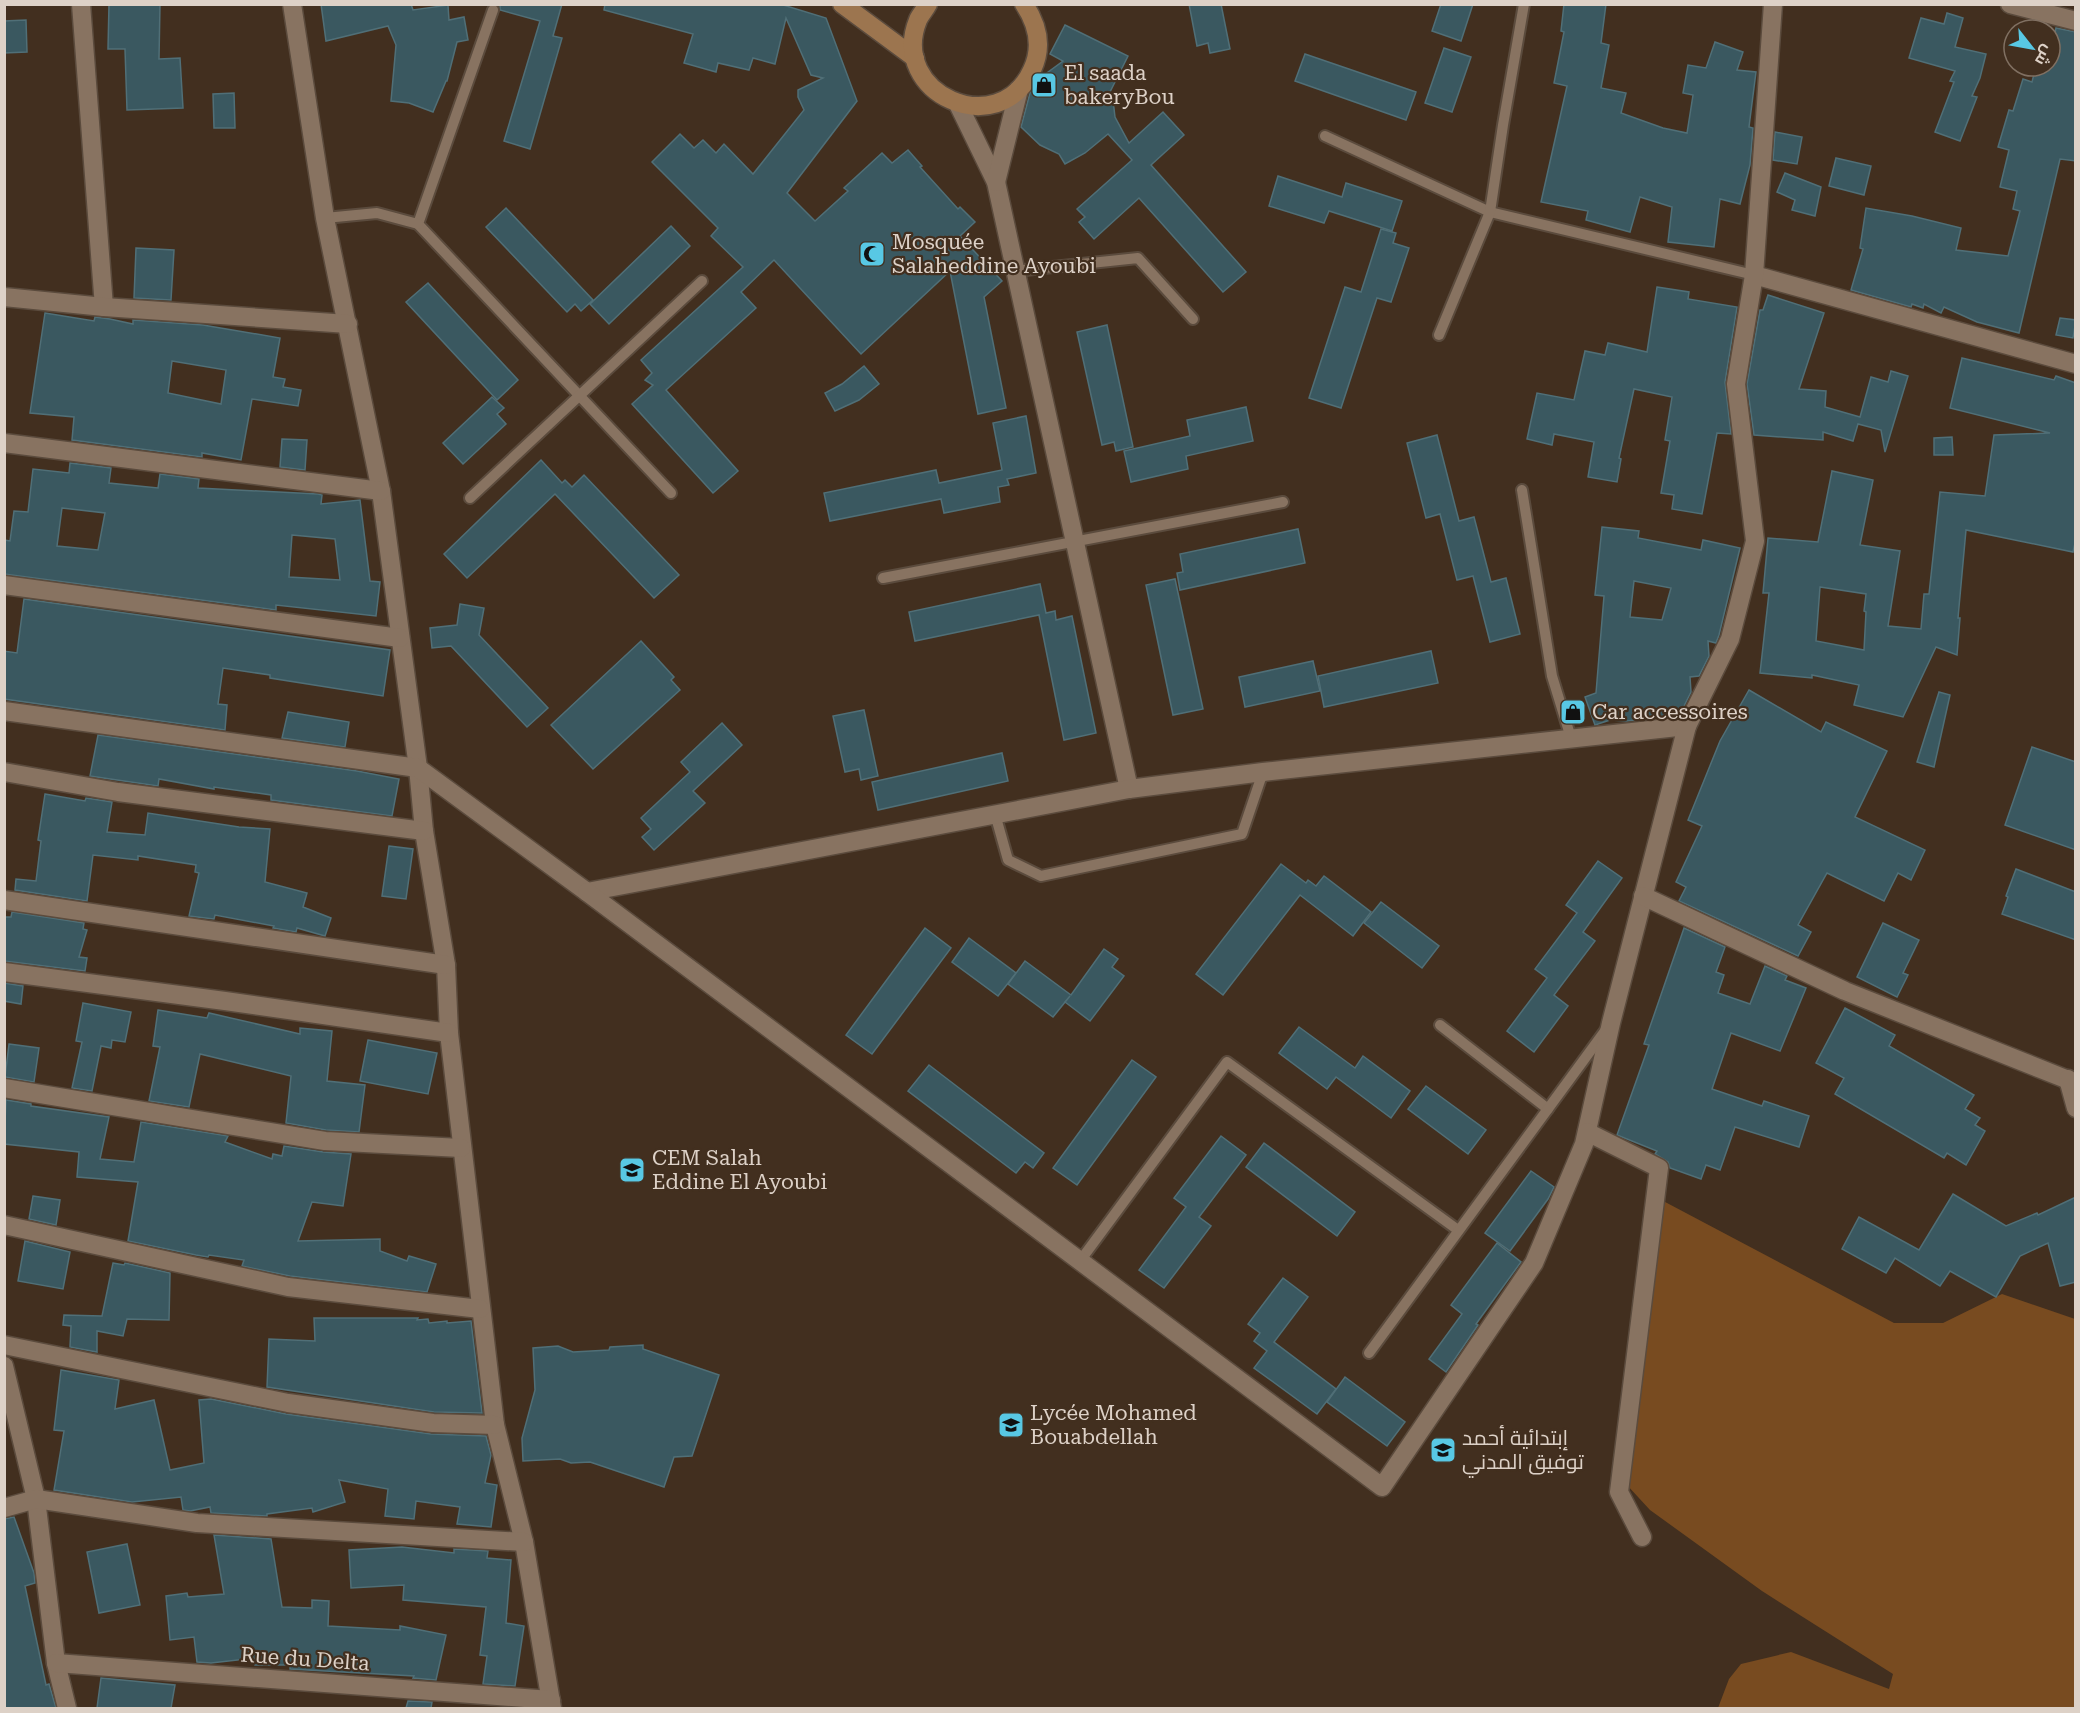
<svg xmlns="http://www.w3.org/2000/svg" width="2080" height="1713" viewBox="0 0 2080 1713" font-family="'Roboto Serif',Cairo,serif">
<rect width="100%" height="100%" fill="#422f1f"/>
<path fill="#784b20" d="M1650,1194L1894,1323H1943L2002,1294L2075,1319V1708H1718L1729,1679L1741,1664L1791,1652L1889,1689L1893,1674L1762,1591L1650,1510L1615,1472Z"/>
<g fill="#3a5860" stroke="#506f77" stroke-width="1.5" fill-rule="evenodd">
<path d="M109,4H160L159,59L180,58L183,108L127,110L125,49H108Z"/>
<path d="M321,4H411L413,10L448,5L449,20L464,17L468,40L457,42L447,81H446L433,112L409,103L391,101L396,45L388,26L326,41Z"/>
<path d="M500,4H562L553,36L562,38L530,149L504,141L540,21L500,10Z"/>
<path d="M605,4H780L826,18L857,101L787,193L815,221L848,191L844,188L882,153L892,163L908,150L922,166L920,167L958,209L960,207L975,222L960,236L1002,281L984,297L1006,408L978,414L950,271L861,354L774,260L741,292L756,308L666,390L738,471L713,493L632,404L653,385L645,380L652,373L641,360L743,267L711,236L718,228L652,162L680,134L694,148L703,140L716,153L724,144L753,174L804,110L798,97V90L823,78L811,75L786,18L775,64L753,58L749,70L718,63L716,72L684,63L693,34L604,10Z"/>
<path d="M1189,4H1221L1230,49L1210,53L1208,43L1197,46Z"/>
<path d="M1441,4H1473L1461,41L1432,31Z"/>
<path d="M1564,4H1606L1601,43L1609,45L1601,88L1626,93L1621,113L1663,128L1687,133L1693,95L1683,93L1688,65L1706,68L1715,42L1743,52L1737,70L1756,72L1749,127L1753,128L1750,165L1740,204L1720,199L1714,247L1668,242L1672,207L1640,197L1630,232L1586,220L1588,211L1541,202L1567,86L1554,83L1564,32L1561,31Z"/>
<path d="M1947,13L1963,18L1955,47L1986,54L1980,78L1972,96L1977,97L1960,141L1935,132L1954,82L1950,81L1955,71L1909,58L1921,18L1944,24Z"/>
<path d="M26,20L27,52L4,53V21Z"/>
<path d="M1065,25L1128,56L1109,94L1113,100L1115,117L1129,143L1163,112L1184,135L1151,165L1246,272L1223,292L1139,198L1094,239L1079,222L1085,217L1077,209L1132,160L1108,134L1085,153L1065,164L1059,154L1040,145L1021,127L1030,93L1040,78L1063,61L1050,54Z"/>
<path d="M2056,28L2076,32V161L2060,159L2019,333L1977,322L1944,307L1941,313L1924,304L1923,308L1912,304L1911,307L1851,290L1863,249L1860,248L1866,208L1912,216L1961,228L1956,250L2008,256L2020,211L2013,209L2017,191L2000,187L2009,150L1998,147L2009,110L2013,111L2023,79L2032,82L2036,66H2050V36L2054,37Z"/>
<path d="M1444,48L1471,57L1452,112L1425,103Z"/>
<path d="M1305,54L1416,92L1406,120L1295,81Z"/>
<path d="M234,93L235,128H214L213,94Z"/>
<path d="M1775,132L1802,137L1797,164L1773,160Z"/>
<path d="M1836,158L1871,166L1864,195L1829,186Z"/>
<path d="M1785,173L1821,187L1815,216L1792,210L1795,200L1777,192Z"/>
<path d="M1278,176L1342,197L1346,183L1402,201L1392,231L1329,211L1324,223L1269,206Z"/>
<path d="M506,208L593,300L581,311L575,304L567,312L486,227Z"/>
<path d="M671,226L690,246L609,324L590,304Z"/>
<path d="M1381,229L1396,233L1393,243L1409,248L1391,302L1377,298L1341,408L1309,398L1345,287L1361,292Z"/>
<path d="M136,248L174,250L171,300L134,298Z"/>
<path d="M428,283L518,380L497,400L406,302Z"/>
<path d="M1657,287L1689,292L1688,299L1737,307L1725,382L1731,434L1717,433L1702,514L1672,509L1674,495L1661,493L1670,441L1665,440L1672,397L1634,389L1619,458L1621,459L1617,482L1588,477L1594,442L1554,434L1552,445L1527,439L1537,393L1574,400L1585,351L1605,355L1608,343L1647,352Z"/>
<path d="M1768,295L1824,313L1799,389L1826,391L1825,407L1860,417L1871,377L1888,382L1891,371L1908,376L1885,452L1881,430L1858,424L1853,441L1823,432V440L1754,435L1747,384L1760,310H1763Z"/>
<path d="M45,313L94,321L95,317L110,319L133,324V320L203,325L280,338L273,377L285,379L283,387L301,390L298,406L252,399L241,460L202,453V457L72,440L74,417L30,413ZM172,361L226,370L221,404L168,393Z"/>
<path d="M2060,318L2076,320L2073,338L2056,335Z"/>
<path d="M1107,325L1133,447L1116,451L1114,442L1102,445L1077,332Z"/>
<path d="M1962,358L2054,380L2056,376L2076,383V539L2073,552L1966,530L1958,618H1960L1957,655L1936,647L1903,717L1854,705L1859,685L1812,675V678L1760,673L1769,593H1763L1768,538L1818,542L1832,471L1873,480L1860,545L1900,551L1888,626L1921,629L1924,594H1929L1940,492L1985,496L1994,435L2050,433L1950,408ZM1820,587L1866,594L1864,611L1866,612L1864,650L1816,641Z"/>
<path d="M864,366L879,384L859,400L835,411L825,393L842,384Z"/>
<path d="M492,397L504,408L497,414L506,424L463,464L443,443Z"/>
<path d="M1246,407L1253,441L1186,456L1188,469L1131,482L1124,451L1190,436L1187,420Z"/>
<path d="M1026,416L1036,473L1007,479L1009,485L998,487L1000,502L944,513L941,499L830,521L824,493L936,470L939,483L1002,470L993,423Z"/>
<path d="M1437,435L1459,521L1474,517L1491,582L1506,578L1520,634L1490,642L1473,576L1457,580L1440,514L1426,518L1407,443Z"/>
<path d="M1952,437L1953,455H1934V438Z"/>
<path d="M282,439L307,440L305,470L280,467Z"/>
<path d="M541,460L562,483L565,480L572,487L584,475L679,575L654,598L555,494L467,578L444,554Z"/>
<path d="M70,463L111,468L109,483L158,488L160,474L199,479L198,488L318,494L322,495L321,504L360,500L370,581L380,582L376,616L276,605V610L4,574V540L10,541L14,511L28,512L33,469L69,473ZM62,508L105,513L98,550L57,546ZM292,535L335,539L340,580L289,577Z"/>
<path d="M1602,527L1639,531L1638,538L1701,550L1703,540L1740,548L1719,635L1716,643L1708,641L1709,656L1699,676L1690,677L1691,692L1680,714L1627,721L1610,720L1595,725L1585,697L1596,693L1604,596L1595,595ZM1634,581L1671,588L1662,620L1630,617Z"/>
<path d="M1298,529L1305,563L1180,590L1177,573L1183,572L1180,554Z"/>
<path d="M1175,579L1203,709L1173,715L1146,585Z"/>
<path d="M1040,584L1046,613L1055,611L1056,620L1072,616L1096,733L1064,740L1039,615L915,641L909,612Z"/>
<path d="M24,599L390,650L383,696L270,678V675L223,668L218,704L227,705L225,730L4,699V651L17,653Z"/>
<path d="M460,604L484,608L479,635L548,708L527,727L451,646L432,648L430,628L457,625Z"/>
<path d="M641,641L674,677L671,680L680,690L593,769L551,725Z"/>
<path d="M1431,651L1438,683L1324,707L1318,676Z"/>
<path d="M1313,661L1320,691L1245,707L1239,677Z"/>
<path d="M1749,690L1821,732L1826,722L1887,751L1855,817L1925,850L1911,880L1898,873L1884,901L1827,873L1798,925L1811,932L1798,956L1679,901L1686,887L1676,882L1702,826L1688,820L1720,741Z"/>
<path d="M1939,692L1950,695L1934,767L1917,762Z"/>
<path d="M864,710L878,776L861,780L859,769L845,772L833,716Z"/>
<path d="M288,712L349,722L345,747L282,738Z"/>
<path d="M722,723L742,745L693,791L705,803L654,850L642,837L651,829L641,818L690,772L681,762Z"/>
<path d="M98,735L357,771L399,779L392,816L271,800V795L214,787V789L159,779L158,786L90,776Z"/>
<path d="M2032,747L2076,762V850L2005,825Z"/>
<path d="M1002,753L1008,781L878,810L872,782Z"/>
<path d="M45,794L85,801L86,798L112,802L107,832L145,835L148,813L239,827L270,829L265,882L307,893L303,907L331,918L325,936L297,928L296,932L273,928L274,926L215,915L214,919L189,916L199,873L195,872L196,865L138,856V860L93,855L87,901L15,890L16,879L36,881L41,841L38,840Z"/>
<path d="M389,846L413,849L406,899L382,896Z"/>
<path d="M1598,861L1622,878L1583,932L1595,941L1554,995L1568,1006L1534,1052L1507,1031L1547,978L1535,969L1577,913L1566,905Z"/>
<path d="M1281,864L1306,883L1308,880L1316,886L1324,876L1371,912L1353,936L1300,895L1223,995L1196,974Z"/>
<path d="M2016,869L2076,892V940L2002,914L2008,897L2006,896Z"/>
<path d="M1381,902L1439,946L1422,968L1364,923Z"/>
<path d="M12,912L84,923L83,929L87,930L79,957L87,958L85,971L4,961V917H11Z"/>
<path d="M1883,923L1919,940L1903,973L1908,975L1897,997L1857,977Z"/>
<path d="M925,928L951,948L872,1054L846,1035Z"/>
<path d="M1684,928L1725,947L1716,972L1724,975L1718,993L1750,1004L1765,966L1787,976L1785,980L1806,988L1780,1051L1731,1033L1712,1089L1762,1106L1764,1101L1809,1116L1799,1147L1735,1127L1720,1170L1706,1165L1701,1179L1670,1168L1668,1162L1655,1154L1657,1151L1617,1135L1649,1045L1644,1044Z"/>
<path d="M969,938L1016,973L998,996L952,962Z"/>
<path d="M1104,949L1118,959L1112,967L1124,976L1090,1021L1065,1002L1070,996L1053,1017L1008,984L1025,961L1071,995Z"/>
<path d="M4,983L23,986L21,1004L4,1001Z"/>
<path d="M83,1003L131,1012L125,1042L112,1040L111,1048L101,1046L92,1091L72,1088L82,1042L76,1041Z"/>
<path d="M1845,1008L1895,1035L1889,1046L1974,1095L1965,1109L1980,1118L1975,1125L1985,1131L1966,1165L1947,1153L1944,1158L1835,1094L1844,1078L1816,1063Z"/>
<path d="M158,1010L207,1018L209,1013L300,1034V1028L332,1031L327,1081L365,1085L359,1132L326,1130L286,1123L291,1076L200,1054L189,1107L149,1101L160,1047L153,1046Z"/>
<path d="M1299,1027L1355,1068L1363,1056L1410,1091L1391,1118L1336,1077L1327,1089L1279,1053Z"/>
<path d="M368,1040L437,1053L428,1094L360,1081Z"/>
<path d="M9,1044L39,1048L34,1082L5,1077Z"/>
<path d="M1132,1060L1156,1077L1077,1185L1053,1168Z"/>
<path d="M929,1065L1044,1153L1033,1168L1025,1162L1016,1173L908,1091Z"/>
<path d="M1426,1086L1486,1130L1468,1154L1408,1109Z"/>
<path d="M6,1100L31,1104V1106L109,1117L100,1159L134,1162L141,1122L228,1136L225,1142L272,1159L273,1154L282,1156L284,1146L323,1152L351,1154L343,1206L312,1202L298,1241L380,1239V1251L407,1261L409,1256L436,1264L427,1292L290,1276L242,1266L244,1260L209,1255L208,1257L196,1255L128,1241L138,1182L77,1177L79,1152L4,1144Z"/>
<path d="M1221,1136L1246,1155L1199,1217L1211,1226L1164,1288L1139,1270L1186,1207L1174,1198Z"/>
<path d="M1264,1143L1355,1212L1337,1236L1246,1167Z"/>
<path d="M1531,1171L1554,1187L1548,1199L1510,1251L1485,1233Z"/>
<path d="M1953,1194L2006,1226L2037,1213L2038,1215L2076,1197V1282L2060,1286L2048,1243L2020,1256L1996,1297L1950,1271L1940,1286L1895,1258L1886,1273L1842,1249L1859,1217L1919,1250Z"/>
<path d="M33,1196L60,1200L56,1225L29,1219Z"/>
<path d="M25,1241L70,1252L63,1289L18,1281Z"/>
<path d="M1497,1243L1521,1262L1476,1324L1478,1325L1446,1372L1429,1359L1462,1314L1451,1305Z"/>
<path d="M113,1263L124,1265L125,1263L170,1273L169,1320L127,1319L123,1336L97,1331V1352L70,1347L71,1326L63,1325L64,1315L102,1316Z"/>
<path d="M1283,1278L1308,1297L1274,1342L1336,1389L1317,1414L1254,1368L1267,1351L1254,1341L1260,1333L1248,1324Z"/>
<path d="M314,1318H418L417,1320L428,1319L429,1323L447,1321V1323L471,1321L482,1413L434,1412L267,1387L269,1339L315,1341Z"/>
<path d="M643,1345V1349L719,1375L692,1456L674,1457L664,1487L590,1462L571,1463L560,1459L523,1461L522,1438L535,1390L533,1348L558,1346L573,1352L609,1350L610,1347Z"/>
<path d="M61,1370L119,1380L115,1409L154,1400L170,1470L204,1463L199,1400L211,1399L286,1414L431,1434L486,1436L491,1455L485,1483L497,1485L491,1527L457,1524L460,1507L416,1501L414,1519L385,1516L388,1489L339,1480L345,1502L313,1512L312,1508L267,1514V1516L211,1513L210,1507L190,1511L183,1510L181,1497L132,1502L54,1490L64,1431L54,1430Z"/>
<path d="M1345,1377L1405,1422L1387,1446L1327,1402Z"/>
<path d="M14,1517L34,1573L35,1583L25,1586L46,1685L49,1684L56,1708H4V1519Z"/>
<path d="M214,1535L271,1539L282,1607L312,1608V1600L329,1601L328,1626L400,1630V1626L446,1635L436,1680L413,1678L414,1676L290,1669V1665H255V1658L211,1663L197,1662L194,1637L170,1640L166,1596L187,1593L188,1597L224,1594Z"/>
<path d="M127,1544L140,1605L99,1613L87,1552Z"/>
<path d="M402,1547L454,1553V1549L488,1551L487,1558L511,1560L506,1623L524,1626L515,1686L483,1684L487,1656L480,1655L486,1607L403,1600L404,1585L351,1588L349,1550Z"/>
<path d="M101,1678L175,1685L171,1708H97Z"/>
<path d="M408,1701L432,1702L431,1708H406Z"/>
</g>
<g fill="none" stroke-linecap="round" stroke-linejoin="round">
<g stroke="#5b4b3d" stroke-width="14">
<g id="lane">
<path d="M493,10L418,224L671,493"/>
<path d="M1325,136L1490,212L1754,275"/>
<path d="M325,218L377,213L418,224"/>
<path d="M1015,271L1138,258L1193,319"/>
<path d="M1439,335L1490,212L1503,125L1524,4"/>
<path d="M1522,490L1552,676L1571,738"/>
<path d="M470,498L702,281"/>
<path d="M883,578L1283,502"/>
<path d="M995,814L1008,860L1041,876L1242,834L1263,772"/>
<path d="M1440,1025L1548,1109"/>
<path d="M1080,1261L1227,1062L1458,1230"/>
<path d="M1369,1353L1605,1031"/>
</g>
</g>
<g stroke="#5b4b3d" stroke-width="21">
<g id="street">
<path d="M81,4L104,307"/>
<path d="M292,4L325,218L381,491L418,768L424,831L446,965L449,1033L495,1425L524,1542L552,1708"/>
<path d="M2010,4L2076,21"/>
<path d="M958,104L996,182L1129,789"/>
<path d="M996,182L1019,89"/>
<path d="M1754,275L2076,364"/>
<path d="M4,297L104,307L348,324"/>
<path d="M4,443L381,491"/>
<path d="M4,585L400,638"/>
<path d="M4,711L418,768L587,892L1129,789L1263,772L1687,726L1730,639L1755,541L1736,384L1754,275L1773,4"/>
<path d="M4,772L118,792L424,831"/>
<path d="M587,892L1382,1487L1534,1263L1584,1144L1611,1023L1687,726"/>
<path d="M1643,896L1845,991L2076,1083"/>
<path d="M4,900L446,965"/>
<path d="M4,972L225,1001L449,1033"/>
<path d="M2068,1079L2076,1108"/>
<path d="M4,1088L325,1141L461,1148"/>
<path d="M1587,1132L1659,1168L1619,1492L1642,1537"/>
<path d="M4,1225L288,1287L480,1309"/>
<path d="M4,1345L288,1403L433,1423L495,1425"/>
<path d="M4,1366L36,1499L56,1663L67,1708"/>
<path d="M4,1508L36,1499L197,1523L524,1542"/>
<path d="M56,1663L551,1700"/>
</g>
</g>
<g stroke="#5b4b3d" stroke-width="21">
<g id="secondary">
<path d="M842,4L915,58"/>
<path d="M928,4C925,10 920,15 918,20C888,94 999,143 1032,70C1043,47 1038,25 1024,4"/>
</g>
</g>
<use href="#lane" stroke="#887361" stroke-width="10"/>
<use href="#street" stroke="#887361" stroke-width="18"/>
<use href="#secondary" stroke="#9c754f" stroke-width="18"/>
</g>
<defs>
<g id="shop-square" transform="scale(1.35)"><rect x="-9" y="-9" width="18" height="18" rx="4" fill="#58c8e4" stroke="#422f1f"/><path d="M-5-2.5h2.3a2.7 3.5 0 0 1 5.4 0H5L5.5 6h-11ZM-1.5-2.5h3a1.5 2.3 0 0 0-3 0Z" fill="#111"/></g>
<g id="mosque-square" transform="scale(1.35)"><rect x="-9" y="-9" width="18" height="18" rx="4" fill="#58c8e4" stroke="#422f1f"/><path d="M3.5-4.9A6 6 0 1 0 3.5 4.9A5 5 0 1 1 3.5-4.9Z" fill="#111"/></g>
<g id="school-square" transform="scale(1.35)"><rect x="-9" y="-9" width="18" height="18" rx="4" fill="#58c8e4" stroke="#422f1f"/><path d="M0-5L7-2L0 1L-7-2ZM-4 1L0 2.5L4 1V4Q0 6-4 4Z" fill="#111"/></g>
</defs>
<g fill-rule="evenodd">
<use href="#shop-square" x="1044" y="85"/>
<use href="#mosque-square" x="872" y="254"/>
<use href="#shop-square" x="1573" y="712"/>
<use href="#school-square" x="632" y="1170"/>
<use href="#school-square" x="1011" y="1425"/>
<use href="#school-square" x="1443" y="1450"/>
</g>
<g text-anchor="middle" stroke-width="4.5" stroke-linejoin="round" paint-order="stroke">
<g font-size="21" fill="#ddd1c7" stroke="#422f1f" text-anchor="start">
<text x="1064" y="80">El saada<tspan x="1064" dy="24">bakeryBou</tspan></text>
<text x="892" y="249">Mosquée<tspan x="892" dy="24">Salaheddine Ayoubi</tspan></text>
<text x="1592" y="719">Car accessoires</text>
<text x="652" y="1165">CEM Salah<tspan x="652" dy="24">Eddine El Ayoubi</tspan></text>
<text x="1030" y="1420">Lycée Mohamed<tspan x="1030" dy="24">Bouabdellah</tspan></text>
<text x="1462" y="1445">إبتدائية أحمد<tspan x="1462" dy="24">توفيق المدني</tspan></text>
</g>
<g font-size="21" fill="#ddd1c7" stroke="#422f1f">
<text transform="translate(305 1659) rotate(4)" y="7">Rue du Delta</text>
</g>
</g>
<rect width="2080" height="1713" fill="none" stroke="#ddd1c7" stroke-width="12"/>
<g transform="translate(2032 48) rotate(121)"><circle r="28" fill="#422f1f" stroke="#807062" stroke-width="1.5"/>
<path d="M0-4.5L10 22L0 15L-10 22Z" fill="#58c8e4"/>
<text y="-9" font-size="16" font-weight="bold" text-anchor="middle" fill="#ddd1c7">ش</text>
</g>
</svg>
